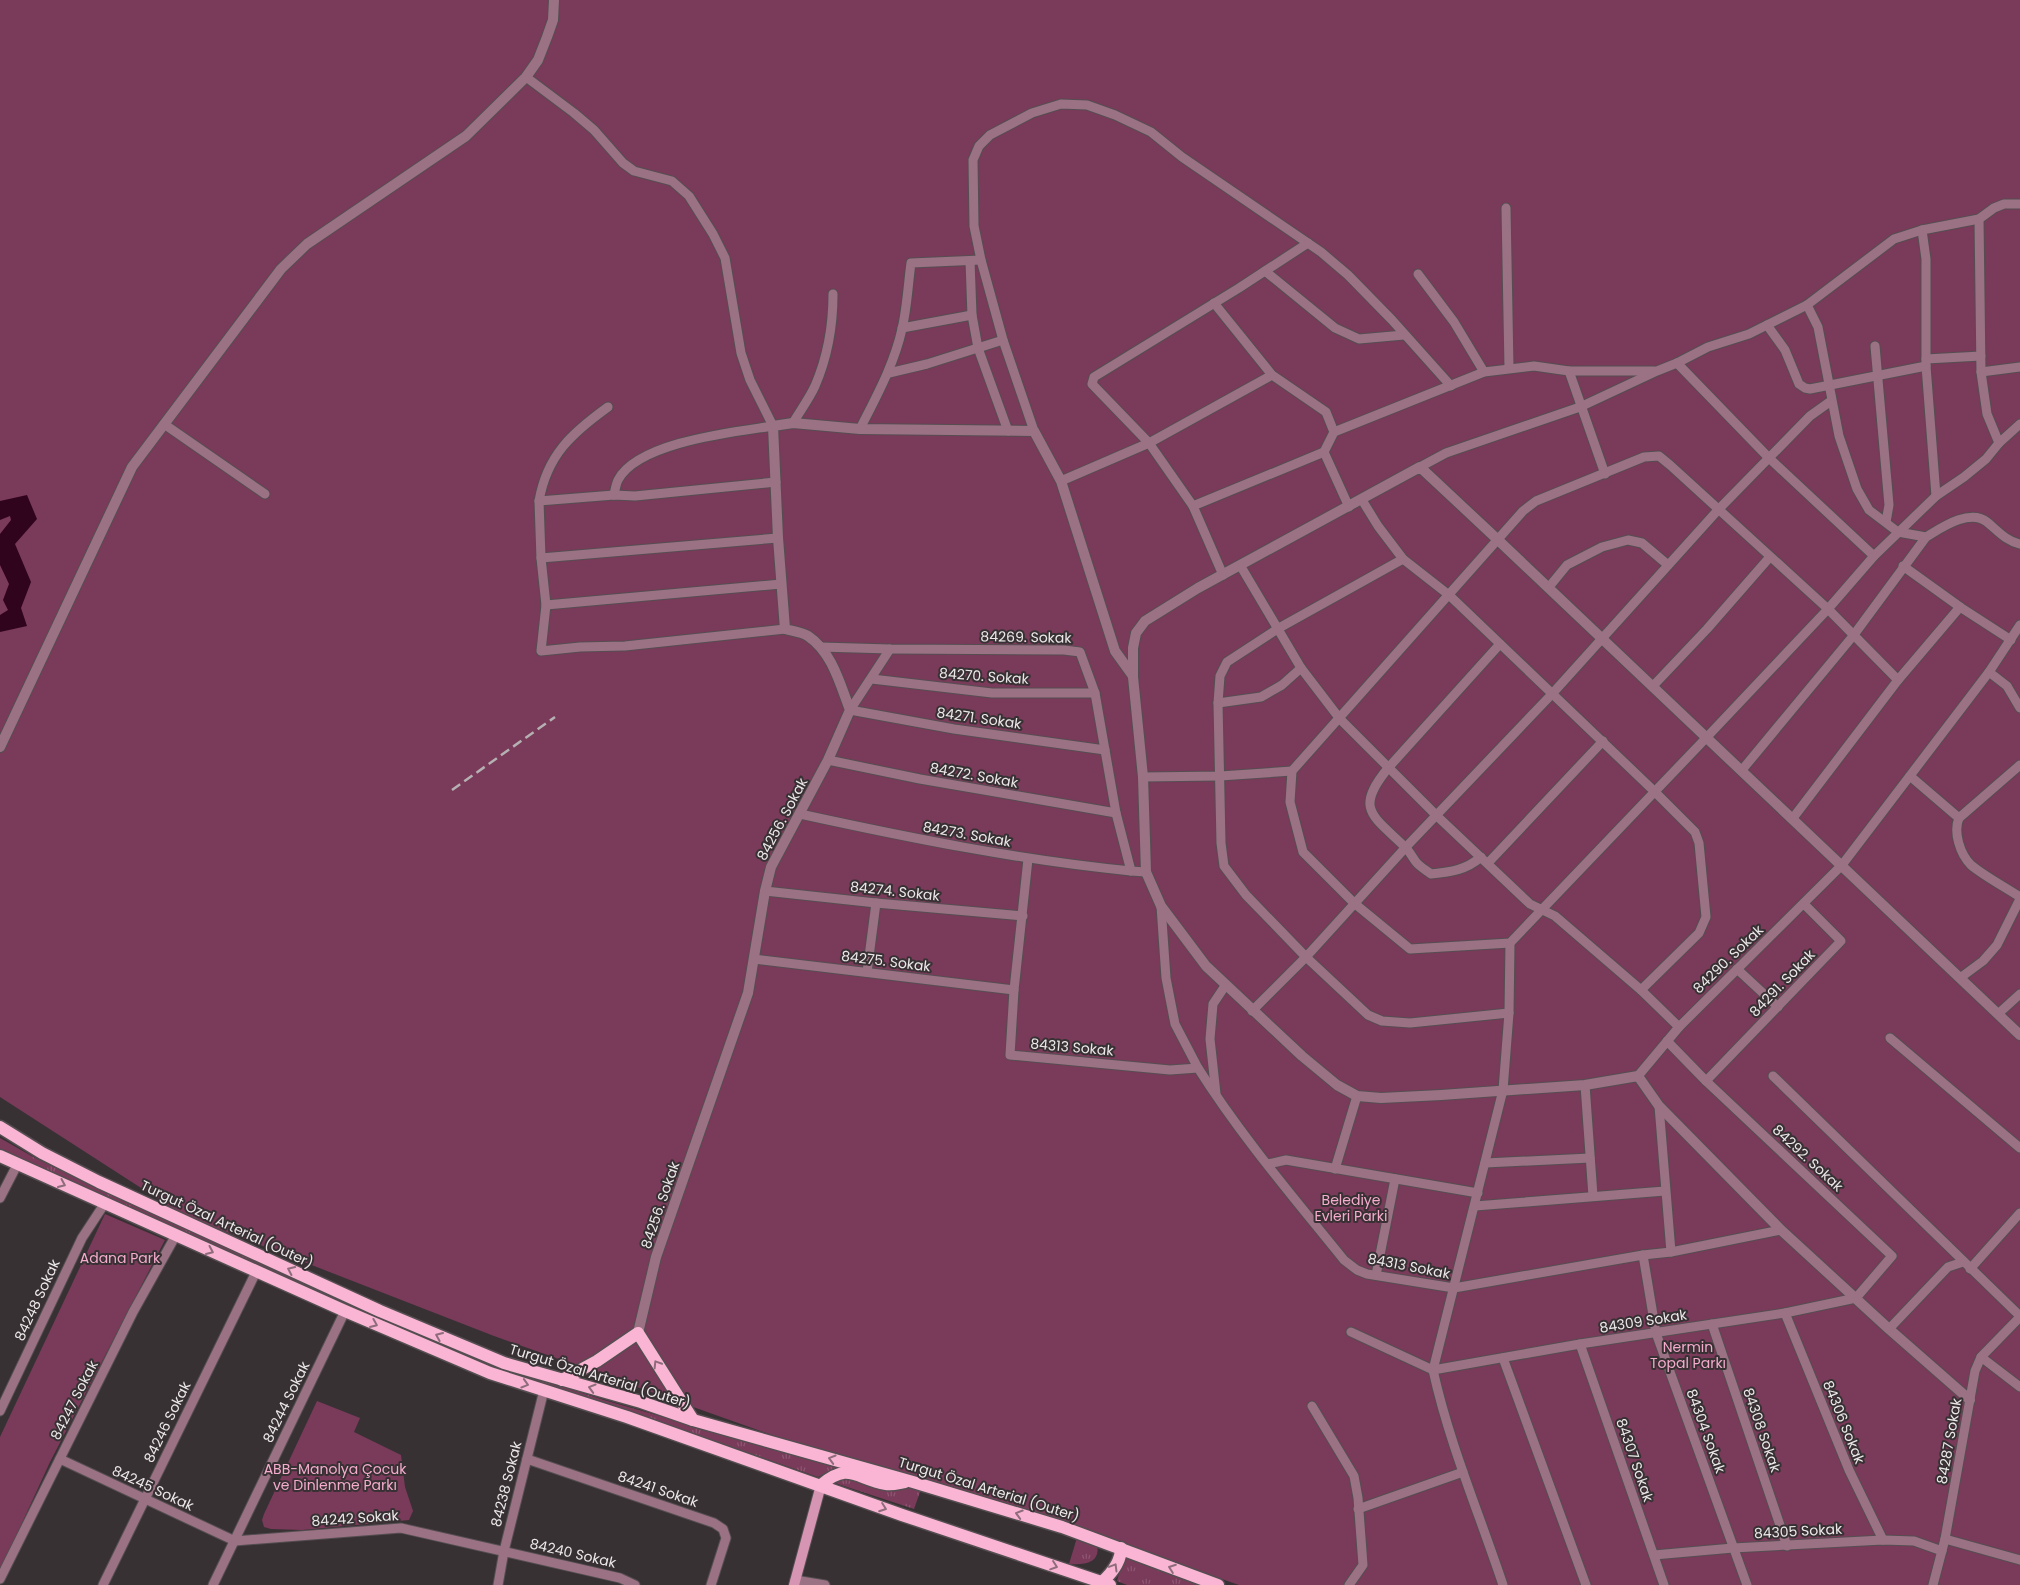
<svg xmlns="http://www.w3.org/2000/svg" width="2020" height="1585" viewBox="0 0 2020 1585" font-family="Poppins,sans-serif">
<defs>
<pattern id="grass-tufts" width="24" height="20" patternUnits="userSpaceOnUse" patternTransform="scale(1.25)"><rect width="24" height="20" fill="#7a3a5a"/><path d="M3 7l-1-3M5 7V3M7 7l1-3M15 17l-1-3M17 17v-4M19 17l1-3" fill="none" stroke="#8d5672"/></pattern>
</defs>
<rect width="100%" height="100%" fill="#383134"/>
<g fill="url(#grass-tufts)">
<path d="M0,1138L35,1158L218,1244L492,1364L604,1400L838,1467L818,1477L603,1402L491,1367L324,1296L0,1149Z"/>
<path d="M842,1477L903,1483L921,1489L914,1509L835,1483Z"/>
<path d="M1077,1538L1097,1545C1101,1564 1082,1565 1069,1564Z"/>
<path d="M1119,1554L1202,1585H1127L1117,1581L1120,1570L1114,1567Z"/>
</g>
<g fill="#7a3a5a">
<path d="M0,0H2020V1585H1239L1121,1544L856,1465L494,1336L183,1215L0,1097Z"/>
<path d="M105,1214L165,1240L50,1462L0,1571V1437Z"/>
<path d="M317,1401L360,1418L354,1432L401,1455L405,1487L413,1511L409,1520L302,1530L271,1529L264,1527L262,1520L264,1514Z"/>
</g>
<path fill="#30041d" d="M27,495L37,519L15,544L31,582L21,608L27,626L0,632V615L8,610L3,600L9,584L0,565V534L11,520L10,516L0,520V501Z"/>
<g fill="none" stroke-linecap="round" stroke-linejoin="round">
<g stroke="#554e51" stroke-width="11">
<g id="minor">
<path d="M526,77L574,113L594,130L623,163L634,171L672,181L689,196L713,234L725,258L741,353L750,380L773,426C734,432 638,442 618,480C616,484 615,490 614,495"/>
<path d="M1506,208L1509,368"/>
<path d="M1979,219L1981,372L1987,414L1999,443"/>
<path d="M1922,230L1926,259V366L1936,496"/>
<path d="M970,261L972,315L978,348L1008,431"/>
<path d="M1265,271L1335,328L1359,339L1404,335"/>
<path d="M1418,274L1454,322L1484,372"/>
<path d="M1214,303L1272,375L1326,412L1334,432"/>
<path d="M1807,305L1818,327L1839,436L1857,489L1869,510L1898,532L1926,537C1941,528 1970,508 1987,522C1998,531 2006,541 2020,544"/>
<path d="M1767,325L1785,350L1799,384L1805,388L1810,389L1926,366"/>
<path d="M902,328L972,315"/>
<path d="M1875,346L1889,505L1886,522"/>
<path d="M1926,359L1981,356"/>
<path d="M1677,363L1769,458L1874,556"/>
<path d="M1569,371L1605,474"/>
<path d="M1981,372L2020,367"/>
<path d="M889,373L927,364L1003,340"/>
<path d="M793,423C800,411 809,399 815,386C828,356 833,326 833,294"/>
<path d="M164,424L265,494"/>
<path d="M860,429C876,397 894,365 902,329C907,308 908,285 911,263L981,260"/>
<path d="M1034,431L1003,340L981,260L974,226L973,160L979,146L990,135L1032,113L1061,104L1087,105L1115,115L1151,132L1182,157L1321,252L1348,275L1392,320L1451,386"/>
<path d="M1420,467L1446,453L1580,407L1657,371L1677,363L1708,347L1749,334L1807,305L1894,239L1922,230L1979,219L1994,208L2004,204H2020"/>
<path d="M1061,481L1149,443L1272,375"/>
<path d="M1362,500L1378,526L1403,559L1449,595L1654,791L1695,832L1699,843L1706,917L1699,933L1641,990"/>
<path d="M539,501C547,455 572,433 608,407"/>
<path d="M1193,506L1324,452"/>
<path d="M1349,507L1324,452L1334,432L1484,372L1534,366L1569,371H1654"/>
<path d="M541,558L778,538"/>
<path d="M1403,559L1279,628L1227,662L1220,676L1218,703L1221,843L1224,866L1246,895L1306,957L1368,1015L1382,1021L1410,1023L1509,1013"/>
<path d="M1240,565L1301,668L1340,719L1437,816L1530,904L1555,916L1641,990L1679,1027"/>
<path d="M1903,566L1960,607L2011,640"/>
<path d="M1223,575L1193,506L1149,443L1092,384L1094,377L1239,288L1308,243"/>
<path d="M781,584L546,605L541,651L580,647L625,646L785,629"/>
<path d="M1549,587L1567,565L1602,547L1628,540L1642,543L1668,565"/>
<path d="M546,605L541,558L539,501L614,495L635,496L776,482"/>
<path d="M820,647L890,649L1064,650L1080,652L1095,693L1116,813L1131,871L1146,872"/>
<path d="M890,649L850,710L954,729L1105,750"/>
<path d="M1989,672L2007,686L2020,708"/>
<path d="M872,679L992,693H1095"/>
<path d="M1898,680L1828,609L1670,465L1659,456L1644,457L1536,501L1523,511L1292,771L1290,802L1303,852L1354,903L1410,949L1510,943L1707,737L1828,609L1874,556L1936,496L1964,477L1986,459L1999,443L2020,424"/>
<path d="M1653,686L1707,629L1769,558"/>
<path d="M1218,703L1261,697L1282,685L1301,668"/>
<path d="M828,760L920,779L1116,813"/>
<path d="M1742,770L1853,636L1926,537"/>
<path d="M1910,776L1959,818L2020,765"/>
<path d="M1143,777L1220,776L1292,771"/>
<path d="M800,814C910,838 1019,860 1131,871"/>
<path d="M1793,818L1898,680L1960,607"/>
<path d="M1959,818C1953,832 1960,854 1971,865C1984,876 2005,887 2020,897"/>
<path d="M1481,857C1466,870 1451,872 1431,874C1426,870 1420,867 1416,862C1412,857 1409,850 1404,846C1372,815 1354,809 1389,767L1500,644"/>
<path d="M1028,859L1014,990L1010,1055L1170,1070L1198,1068C1241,1136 1294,1198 1344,1260L1357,1270L1367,1274L1454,1288L1643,1255L1671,1252L1781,1230"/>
<path d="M1488,863L1603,741"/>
<path d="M765,891L876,903L1023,916"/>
<path d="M1161,906L1166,978L1175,1024L1198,1068"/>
<path d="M754,959L1014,990"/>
<path d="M1737,969L1778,1007"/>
<path d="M867,972L876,903"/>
<path d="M1960,978L1983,961L1997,945L2020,899"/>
<path d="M1252,1011L1306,957L1406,847L1552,694L1718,510L1810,416L1831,401"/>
<path d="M1998,1014L2020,994"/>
<path d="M1890,1038L2020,1148"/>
<path d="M1638,1076L1679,1027L1842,865L1989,672L2020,625"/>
<path d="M1773,1076L2020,1316"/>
<path d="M1706,1081L1841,941L1804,904"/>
<path d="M1585,1085L1593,1196"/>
<path d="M1216,1094L1210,1039L1213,1004L1225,986"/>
<path d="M1659,1106L1671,1252"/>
<path d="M1485,1163L1590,1158"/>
<path d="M1268,1164L1286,1160L1478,1193"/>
<path d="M1335,1169L1357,1096"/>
<path d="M0,1198L17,1165"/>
<path d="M1475,1206L1665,1191"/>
<path d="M1643,1255L1656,1333L1747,1585"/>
<path d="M1970,1269L2020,1213"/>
<path d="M1376,1275L1395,1179"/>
<path d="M1785,1313L1849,1470L1883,1540"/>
<path d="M1712,1324L1787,1546"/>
<path d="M1889,1329L1948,1267L1963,1262"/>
<path d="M1351,1332L1433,1370L1580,1344L1785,1313L1856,1298L1892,1256L1706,1081L1667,1041"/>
<path d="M1580,1344L1664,1585"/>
<path d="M1981,1357L2020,1387"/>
<path d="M1503,1358L1586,1585"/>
<path d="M1312,1406L1354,1476L1358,1498L1363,1565L1349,1585"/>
<path d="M0,1411L82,1238L105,1203"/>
<path d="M60,1459L235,1541L401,1528L620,1578L635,1585"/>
<path d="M527,1459L714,1523L723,1529L726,1538L711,1585"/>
<path d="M1358,1509L1463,1472"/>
<path d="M1945,1539L2020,1560"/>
<path d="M1654,1555L1733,1548L1883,1540L1914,1541L1942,1551"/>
<path d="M0,1579L133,1312L176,1235"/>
<path d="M795,1580L825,1585"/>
<path d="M103,1585L256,1272"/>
<path d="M213,1585L345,1311"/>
<path d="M498,1585L504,1551L544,1390"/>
<path d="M1503,1585C1479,1513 1449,1443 1433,1370L1503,1090L1509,1013L1510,943"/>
<path d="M1933,1585L1945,1539L1975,1371L1981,1357L2020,1317"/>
</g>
</g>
<g stroke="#554e51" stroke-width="12">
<g id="tertiary">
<path d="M0,747L132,467L281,269L307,244L466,136L526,77L538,60L547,37L553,20L554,0"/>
<path d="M638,1333L656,1257L748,993L765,891L771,867L828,760L850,710C840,684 832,652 808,636C802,632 792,631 785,629L778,538L773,426L793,423L860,429L1034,431L1061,481L1115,651L1133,676"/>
<path d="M1970,1400L1889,1329L1781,1230L1659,1106L1638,1076L1585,1085L1441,1095L1381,1098L1357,1096L1337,1085L1302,1056L1206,966L1161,906L1146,872L1143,777L1133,677V648L1136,633L1145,621L1198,588L1420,467L1497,539L2020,1035"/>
</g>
</g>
<g stroke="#554e51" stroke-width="12">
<path id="secondary" d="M794,1585L821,1485"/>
</g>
<g stroke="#554e51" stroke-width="15">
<g id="primary">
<path d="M0,1127L42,1153L99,1182L380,1311L504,1363L641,1402L693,1420L913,1482L1062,1527L1218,1585"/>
<path d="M0,1156L345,1311L490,1373L627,1417L902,1515L1110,1585"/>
<path d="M562,1380L597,1361L638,1333L693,1420"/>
<path d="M821,1485C849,1461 856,1479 886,1484C892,1485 899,1483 905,1482"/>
<path d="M1102,1582C1112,1573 1121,1562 1121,1548"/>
</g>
</g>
<use href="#minor" stroke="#9b7284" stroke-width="9"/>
<use href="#tertiary" stroke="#9b7284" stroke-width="10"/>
<use href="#secondary" stroke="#d695b2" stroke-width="10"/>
<use href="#primary" stroke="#f9b5d3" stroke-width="12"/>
<path stroke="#b5b0b2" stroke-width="2.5" stroke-dasharray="10 5" stroke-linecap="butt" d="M452,790L555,717"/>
</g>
<defs><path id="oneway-chevron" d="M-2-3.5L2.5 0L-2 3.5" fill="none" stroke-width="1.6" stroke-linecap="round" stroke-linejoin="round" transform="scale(1.25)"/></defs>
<g stroke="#8f6c7c">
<use href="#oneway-chevron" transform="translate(62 1184) rotate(24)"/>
<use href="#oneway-chevron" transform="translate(210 1251) rotate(24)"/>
<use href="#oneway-chevron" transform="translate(291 1270) rotate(-155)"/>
<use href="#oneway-chevron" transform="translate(374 1324) rotate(23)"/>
<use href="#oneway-chevron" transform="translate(439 1336) rotate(-157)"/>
<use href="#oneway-chevron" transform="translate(657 1364) rotate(-122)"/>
<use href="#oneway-chevron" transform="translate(525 1384) rotate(17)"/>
<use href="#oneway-chevron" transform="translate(592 1388) rotate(-164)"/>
<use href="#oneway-chevron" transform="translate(832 1459) rotate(-164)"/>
<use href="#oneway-chevron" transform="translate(883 1508) rotate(20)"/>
<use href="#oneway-chevron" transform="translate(1019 1514) rotate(-163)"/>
<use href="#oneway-chevron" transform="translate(1054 1566) rotate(19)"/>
<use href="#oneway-chevron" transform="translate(1114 1567) rotate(-59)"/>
<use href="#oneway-chevron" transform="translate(1172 1568) rotate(-160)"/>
</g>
<g text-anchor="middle" stroke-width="4" stroke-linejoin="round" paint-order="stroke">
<g font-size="14" fill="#ece8e9" stroke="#383134">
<text transform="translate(1026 637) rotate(1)" y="5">84269. Sokak</text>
<text transform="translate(984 676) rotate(4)" y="5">84270. Sokak</text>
<text transform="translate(979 718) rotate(8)" y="5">84271. Sokak</text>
<text transform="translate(974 775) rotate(10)" y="5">84272. Sokak</text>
<text transform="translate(782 819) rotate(-62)" y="5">84256. Sokak</text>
<text transform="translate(967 834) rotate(10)" y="5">84273. Sokak</text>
<text transform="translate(895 891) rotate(6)" y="5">84274. Sokak</text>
<text transform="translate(1728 959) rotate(-44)" y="5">84290. Sokak</text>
<text transform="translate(886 961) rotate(7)" y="5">84275. Sokak</text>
<text transform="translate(1782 983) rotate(-46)" y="5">84291. Sokak</text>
<text transform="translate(1072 1047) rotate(5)" y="5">84313 Sokak</text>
<text transform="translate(1808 1158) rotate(43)" y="5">84292. Sokak</text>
<text transform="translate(660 1205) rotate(-71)" y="5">84256. Sokak</text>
<text transform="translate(227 1224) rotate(25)" y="5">Turgut Özal Arterial (Outer)</text>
<text transform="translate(1409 1266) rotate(11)" y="5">84313 Sokak</text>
<text transform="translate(37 1300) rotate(-65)" y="5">84248 Sokak</text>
<text transform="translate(1643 1321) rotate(-9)" y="5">84309 Sokak</text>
<text transform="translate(600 1376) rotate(17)" y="5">Turgut Özal Arterial (Outer)</text>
<text transform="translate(74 1400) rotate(-63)" y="5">84247 Sokak</text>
<text transform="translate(286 1402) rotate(-64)" y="5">84244 Sokak</text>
<text transform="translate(167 1422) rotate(-64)" y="5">84246 Sokak</text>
<text transform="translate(1844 1422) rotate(68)" y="5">84306 Sokak</text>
<text transform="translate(1762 1430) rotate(71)" y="5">84308 Sokak</text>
<text transform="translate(1706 1431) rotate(70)" y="5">84304 Sokak</text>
<text transform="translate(1949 1441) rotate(-80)" y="5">84287 Sokak</text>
<text transform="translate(1635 1460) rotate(71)" y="5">84307 Sokak</text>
<text transform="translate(506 1484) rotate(-76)" y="5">84238 Sokak</text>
<text transform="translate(153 1488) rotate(25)" y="5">84245 Sokak</text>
<text transform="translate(658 1489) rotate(19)" y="5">84241 Sokak</text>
<text transform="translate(989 1489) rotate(17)" y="5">Turgut Özal Arterial (Outer)</text>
<text transform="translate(355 1518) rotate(-4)" y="5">84242 Sokak</text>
<text transform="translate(1798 1531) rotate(-3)" y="5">84305 Sokak</text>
<text transform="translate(573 1553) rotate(13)" y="5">84240 Sokak</text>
</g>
<g font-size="14" fill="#f4abcc" stroke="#383134">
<text x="1351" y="1205">Belediye<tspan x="1351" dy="16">Evleri Parki</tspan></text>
<text x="120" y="1263">Adana Park</text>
<text x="1688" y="1352">Nermin<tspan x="1688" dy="16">Topal Parkı</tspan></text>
<text x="335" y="1474">ABB-Manolya Çocuk<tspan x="335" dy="16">ve Dinlenme Parkı</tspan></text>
</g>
</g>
</svg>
